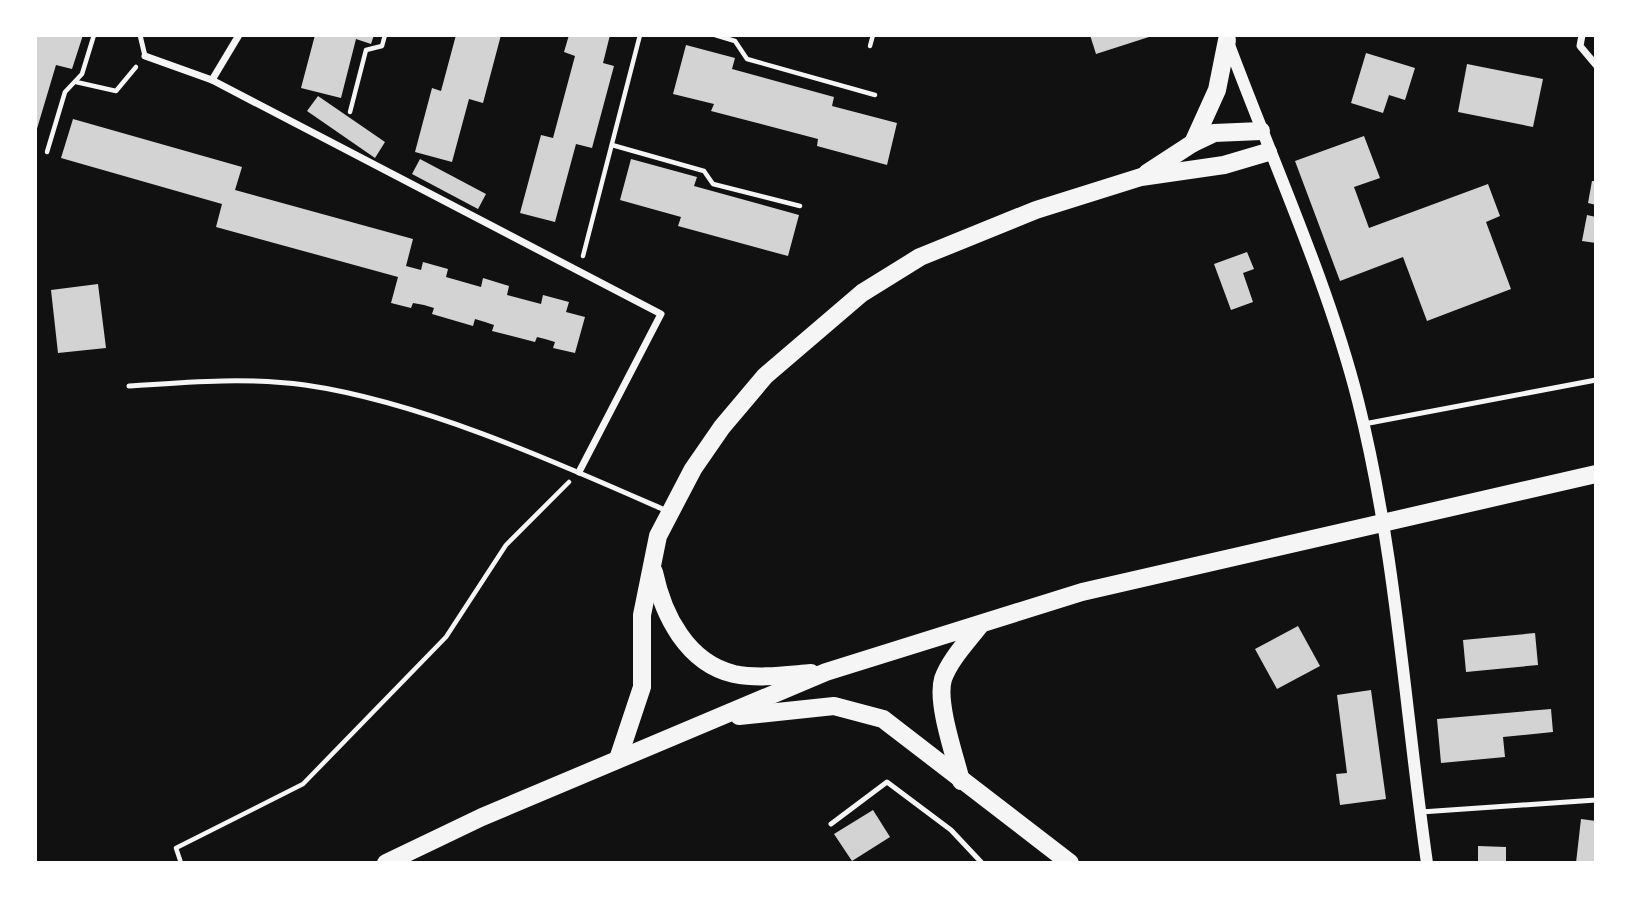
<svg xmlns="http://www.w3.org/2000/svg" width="1631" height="898" viewBox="0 0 1631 898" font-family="'Fira Sans',sans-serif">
<rect width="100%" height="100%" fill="#111"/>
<g fill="#d3d3d3">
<path d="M35,35H83L72,69L56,65L36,132Z"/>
<path d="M315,35H374L371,44L356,39L341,98L301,88Z"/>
<path d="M456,35H501L483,103L469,99L452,162L415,152L432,88L441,91Z"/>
<path d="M569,35H610L603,63L614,66L592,148L576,144L555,222L520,213L541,135L553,138L575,56L564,52Z"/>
<path d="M1090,35H1152V36L1096,54Z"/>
<path d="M686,45L735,58L732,69L834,97L832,106L897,123L887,165L817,146L818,139L711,111L714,104L673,94Z"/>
<path d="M1366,53L1415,68L1405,100L1389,95L1383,113L1351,103Z"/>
<path d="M1467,64L1543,79L1533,127L1458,112Z"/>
<path d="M318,96L385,142L375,158L307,111Z"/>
<path d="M73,119L242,167L235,190L413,239L406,266L421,270L423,262L448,269L446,277L481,287L483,278L509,286L507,295L541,304L543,295L569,302L566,312L585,317L575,353L553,348L555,342L545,339L537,337L535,342L492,331L494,325L485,322L475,319L473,326L432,314L434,308L424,305L413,303L411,308L391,303L398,277L216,227L222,204L61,158Z"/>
<path d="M1364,136L1380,178L1354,187L1369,228L1488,184L1500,216L1486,222L1511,289L1427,321L1403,257L1340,281L1295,161Z"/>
<path d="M420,159L486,194L478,209L412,174Z"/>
<path d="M631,159L697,177L694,186L799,215L788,256L678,226L681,217L620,200Z"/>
<path d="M1592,181H1596V205L1588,203Z"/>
<path d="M1587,215L1596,217V243L1582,241Z"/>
<path d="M1247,252L1254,269L1243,273L1253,302L1231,310L1214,264Z"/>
<path d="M98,284L106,348L58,353L51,290Z"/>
<path d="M1298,626L1320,666L1277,689L1255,649Z"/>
<path d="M1535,633L1538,665L1466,672L1463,640Z"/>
<path d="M1371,690L1386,799L1340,805L1336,774L1347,773L1337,695Z"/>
<path d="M1551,709L1553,732L1503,737L1505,757L1441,763L1437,719Z"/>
<path d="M873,810L890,837L852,861L834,834Z"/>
<path d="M1581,819L1596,821V863H1576Z"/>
<path d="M1478,846L1506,847V863H1478Z"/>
</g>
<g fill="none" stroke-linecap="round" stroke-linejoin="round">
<g stroke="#f5f5f5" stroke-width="4.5">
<path d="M715,35L735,41L747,59L875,95"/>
<path d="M870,46L873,35"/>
<path d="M76,82L116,91L136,67"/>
<path d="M350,112L366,50L382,46L385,35"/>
<path d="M612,145L704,171L713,184L800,206"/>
<path d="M47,152L65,92L82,74L94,35"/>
<path d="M583,256L640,35"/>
<path d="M181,863L176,848L303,784L446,637L506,545L569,482"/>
</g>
<g stroke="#f5f5f5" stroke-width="5">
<path d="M140,35L145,56"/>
<path d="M129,386C187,382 247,377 305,385C423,402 558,463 667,511"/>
<path d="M1364,424L1596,380"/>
<path d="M1421,812L1596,800"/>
<path d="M831,824L887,782L951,830L982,863"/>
</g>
<g stroke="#f5f5f5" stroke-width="7">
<path d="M1582,35L1580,46L1596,65"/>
<path d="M145,56L212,80L661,314L579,472"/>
<path d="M212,80L239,35"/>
</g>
<path stroke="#f5f5f5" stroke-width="12" d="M1228,42C1271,158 1328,282 1358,401C1396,552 1405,710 1427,863"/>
<g stroke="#f5f5f5" stroke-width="18">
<path d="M1193,143L1214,133L1261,131"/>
<path d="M1147,173L1193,143L1217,90L1227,40"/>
<path d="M654,572C663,615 687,663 734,674C759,679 786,675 811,673"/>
<path d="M739,716L834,706L883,719L1070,863"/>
<path d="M618,759L642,687V615L658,536L693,469L722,427L765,376L862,293L920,257L1036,210L1141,177L1224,165L1268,152"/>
<path d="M961,781C955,756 936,703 943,679C950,659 968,641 980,625"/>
<path d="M386,863L482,817L826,672L1082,592L1596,474"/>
</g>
</g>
<rect width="1631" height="898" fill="none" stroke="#ffffff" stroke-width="74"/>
</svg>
